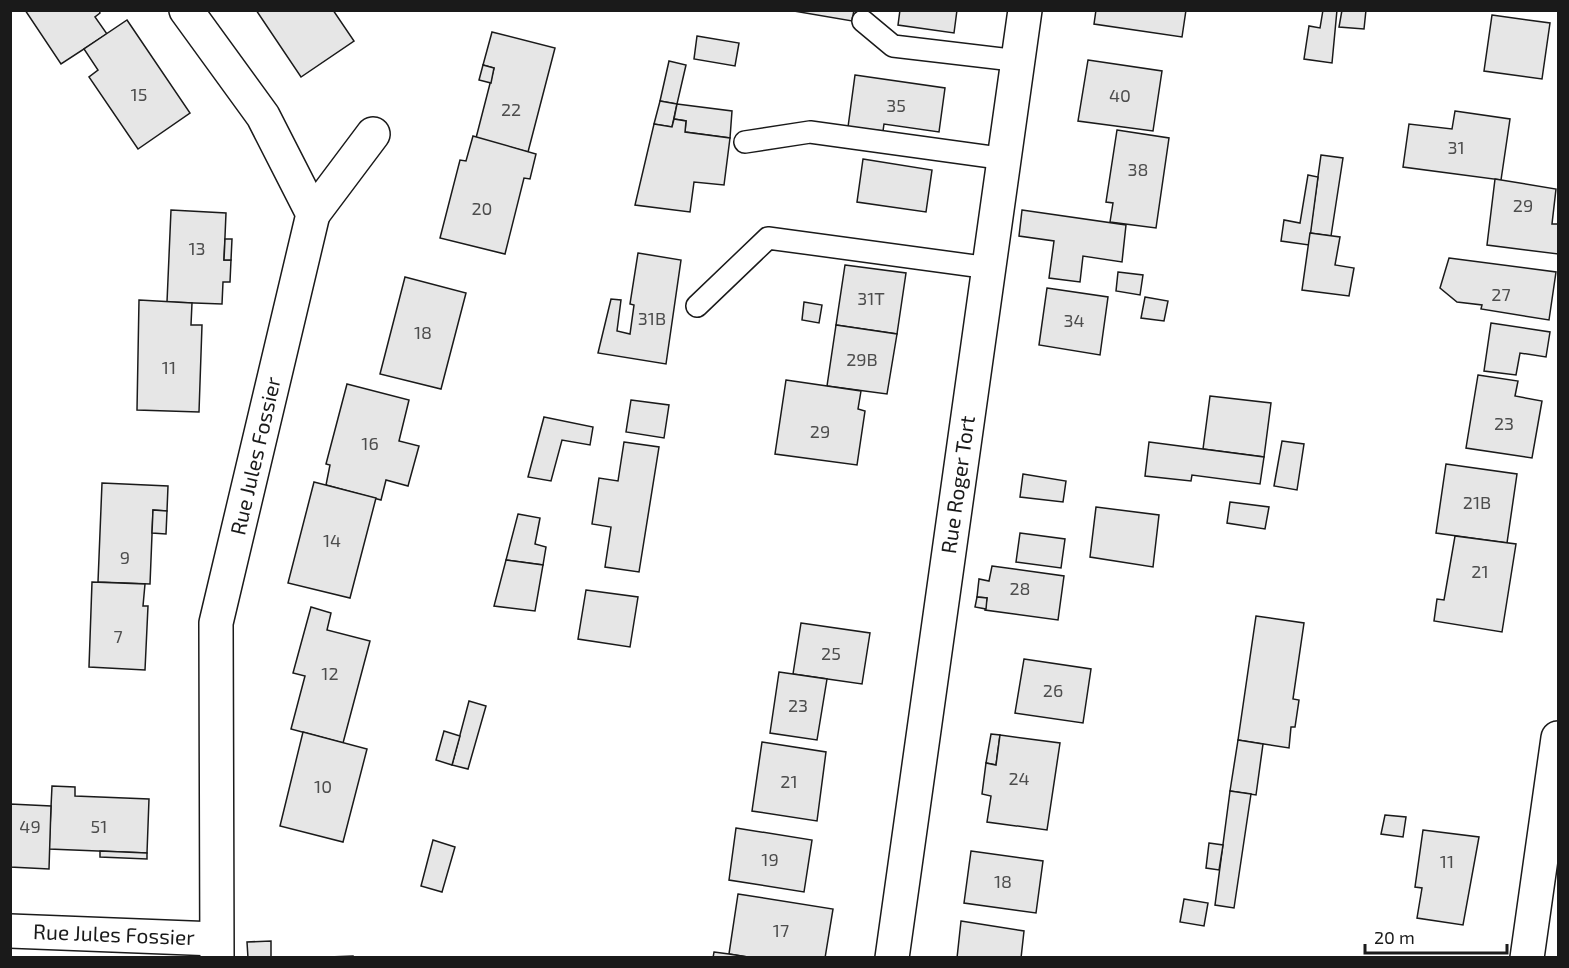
<svg xmlns="http://www.w3.org/2000/svg" width="1569" height="968" viewBox="0 0 1569 968" font-family="'Exo 2',sans-serif">
<rect width="100%" height="100%" fill="#fff"/>
<g fill="#e6e6e6" stroke="#1a1a1a" stroke-width="1.5">
<path d="M25,10H99L100,13L95,17L107,34L61,64Z"/>
<path d="M256,10H333L354,41L301,77Z"/>
<path d="M788,10H854L852,21Z"/>
<path d="M900,10H957L954,33L898,25Z"/>
<path d="M1096,10H1186L1182,37L1094,24Z"/>
<path d="M1323,10H1337L1332,63L1304,59L1309,26L1320,28Z"/>
<path d="M1342,10H1366L1364,29L1339,27Z"/>
<path d="M1492,15L1550,23L1542,79L1484,71Z"/>
<path d="M127,20L190,113L138,149L89,77L98,70L84,49Z"/>
<path d="M492,32L555,48L528,152L476,138L494,68L483,65Z"/>
<path d="M697,36L739,43L735,66L694,59Z"/>
<path d="M1088,60L1162,71L1153,131L1078,121Z"/>
<path d="M669,61L686,65L677,104L660,101Z"/>
<path d="M483,65L494,68L491,83L479,80Z"/>
<path d="M855,75L945,88L939,132L884,124L883,131L848,127Z"/>
<path d="M660,101L677,104L672,127L654,124Z"/>
<path d="M677,104L732,111L730,138L685,132L686,121L674,119Z"/>
<path d="M1455,111L1510,119L1501,180L1403,167L1409,124L1452,129Z"/>
<path d="M674,119L686,121L685,132L730,138L724,185L694,182L690,212L635,205L654,124L672,127Z"/>
<path d="M1117,130L1169,138L1156,228L1110,222L1113,203L1106,202Z"/>
<path d="M473,136L536,154L530,179L524,178L505,254L440,238L460,160L466,161Z"/>
<path d="M1321,155L1343,158L1331,236L1310,233Z"/>
<path d="M863,159L932,170L926,212L857,202Z"/>
<path d="M1308,175L1318,177L1309,245L1281,241L1284,220L1300,223Z"/>
<path d="M1495,179L1556,189L1552,224H1558V254L1487,245Z"/>
<path d="M171,210L226,213L224,260H231L230,282H223L222,304L167,302Z"/>
<path d="M1022,210L1126,225L1122,262L1083,256L1080,282L1049,278L1054,241L1019,236Z"/>
<path d="M1310,233L1340,237L1335,265L1354,268L1349,296L1302,290Z"/>
<path d="M225,239H232L231,260H224Z"/>
<path d="M638,253L681,260L666,364L598,353L611,299L621,300L617,331L630,334L634,305L630,304Z"/>
<path d="M1449,258L1556,272L1549,320L1481,309L1482,305L1457,302L1440,288Z"/>
<path d="M845,265L906,273L897,334L836,325Z"/>
<path d="M1118,272L1143,275L1140,295L1116,291Z"/>
<path d="M405,277L466,293L441,389L380,374Z"/>
<path d="M1047,288L1108,297L1100,355L1039,345Z"/>
<path d="M1145,297L1168,301L1164,321L1141,318Z"/>
<path d="M139,300L192,303L191,325H202L199,412L137,410Z"/>
<path d="M804,302L822,305L819,323L802,320Z"/>
<path d="M1491,323L1550,332L1546,357L1520,353L1516,375L1484,371Z"/>
<path d="M836,325L897,334L887,394L827,386Z"/>
<path d="M1478,375L1518,381L1515,396L1542,401L1532,458L1466,448Z"/>
<path d="M786,380L861,391L858,409L865,411L857,465L775,454Z"/>
<path d="M347,384L409,400L399,441L419,446L408,486L386,480L381,500L326,485L330,465L326,464Z"/>
<path d="M1210,396L1271,403L1264,457L1203,449Z"/>
<path d="M631,400L669,405L664,438L626,432Z"/>
<path d="M544,417L593,427L590,445L562,440L551,481L528,477Z"/>
<path d="M1282,441L1304,444L1297,490L1274,486Z"/>
<path d="M624,442L659,447L639,572L605,567L611,527L592,524L599,478L618,481Z"/>
<path d="M1149,442L1264,457L1260,484L1192,475L1191,481L1145,476Z"/>
<path d="M1446,464L1517,474L1507,543L1436,533Z"/>
<path d="M1023,474L1066,481L1063,502L1020,497Z"/>
<path d="M314,482L376,498L350,598L288,583Z"/>
<path d="M102,483L168,486L167,511L153,510L150,584L98,582Z"/>
<path d="M1230,502L1269,507L1265,529L1227,523Z"/>
<path d="M1096,507L1159,515L1153,567L1090,557Z"/>
<path d="M153,510L167,511L166,534L152,533Z"/>
<path d="M518,514L540,518L535,544L546,547L543,565L506,560Z"/>
<path d="M1020,533L1065,539L1061,568L1016,562Z"/>
<path d="M1455,536L1516,544L1502,632L1434,621L1437,599L1444,600Z"/>
<path d="M506,560L543,565L535,611L494,606Z"/>
<path d="M992,566L1064,576L1058,620L985,610L987,598L977,597L979,579L989,581Z"/>
<path d="M92,582L145,584L143,606H148L145,670L89,667Z"/>
<path d="M586,590L638,597L630,647L578,639Z"/>
<path d="M977,597L987,598L986,609L975,607Z"/>
<path d="M311,607L331,613L327,630L370,641L343,743L291,729L305,676L293,673Z"/>
<path d="M1256,616L1304,623L1293,699L1299,700L1295,727H1291L1289,748L1238,740Z"/>
<path d="M801,623L870,633L862,684L793,674Z"/>
<path d="M1024,659L1091,669L1083,723L1015,713Z"/>
<path d="M779,672L827,679L817,740L770,733Z"/>
<path d="M469,701L486,706L468,769L452,765Z"/>
<path d="M444,731L460,736L452,765L436,760Z"/>
<path d="M303,732L367,749L343,842L280,826Z"/>
<path d="M991,734L1000,735L996,765L986,763Z"/>
<path d="M1000,735L1060,743L1047,830L987,822L991,796L982,794L986,763L996,765Z"/>
<path d="M1238,740L1263,744L1256,795L1230,791Z"/>
<path d="M762,742L826,752L817,821L752,811Z"/>
<path d="M52,786L75,787V796L149,799L147,853L49,849Z"/>
<path d="M1230,791L1251,794L1234,908L1215,905Z"/>
<path d="M10,804L51,806L49,869L10,867Z"/>
<path d="M1385,815L1406,817L1403,837L1381,834Z"/>
<path d="M736,828L812,840L804,892L729,880Z"/>
<path d="M1423,830L1479,837L1463,925L1417,918L1422,888L1415,887Z"/>
<path d="M433,840L455,847L442,892L421,886Z"/>
<path d="M1209,843L1223,845L1219,870L1206,868Z"/>
<path d="M100,851L147,853V859L100,857Z"/>
<path d="M971,851L1043,861L1036,913L964,903Z"/>
<path d="M738,894L833,909L825,958H754L729,954Z"/>
<path d="M1184,899L1208,903L1204,926L1180,922Z"/>
<path d="M961,921L1024,931L1021,958H957Z"/>
<path d="M271,941V958H248L247,942Z"/>
<path d="M714,952L729,954L754,958H713Z"/>
<path d="M353,956V958H303Z"/>
</g>
<g fill="none" stroke-linecap="round" stroke-linejoin="round">
<g stroke="#1a1a1a" stroke-width="24">
<g id="lane">
<path d="M863,21L893,46L1020,61"/>
<path d="M745,142L810,132L1006,159"/>
<path d="M697,306L768,238L990,268"/>
</g>
</g>
<g stroke="#1a1a1a" stroke-width="36">
<g id="street">
<path d="M186,10L263,116L313,214L216,623L217,958"/>
<path d="M313,214L373,134"/>
<path id="s1" d="M10,931L216,939"/>
<path id="s2" d="M892,958L1025,10"/>
<path d="M1527,958L1558,738"/>
</g>
</g>
<use href="#lane" stroke="#fff" stroke-width="21"/>
<use href="#street" stroke="#fff" stroke-width="33"/>
</g>
<g text-anchor="middle" stroke-width="4.5" stroke-linejoin="round" paint-order="stroke">
<g font-size="18" fill="#4d4d4d">
<text x="139" y="101">15</text>
<text x="1120" y="102">40</text>
<text x="896" y="112">35</text>
<text x="511" y="116">22</text>
<text x="1456" y="154">31</text>
<text x="1138" y="176">38</text>
<text x="1523" y="212">29</text>
<text x="482" y="215">20</text>
<text x="197" y="255">13</text>
<text x="1501" y="301">27</text>
<text x="871" y="305">31T</text>
<text x="652" y="325">31B</text>
<text x="1074" y="327">34</text>
<text x="423" y="339">18</text>
<text x="862" y="366">29B</text>
<text x="169" y="374">11</text>
<text x="1504" y="430">23</text>
<text x="820" y="438">29</text>
<text x="370" y="450">16</text>
<text x="1477" y="509">21B</text>
<text x="332" y="547">14</text>
<text x="125" y="564">9</text>
<text x="1480" y="578">21</text>
<text x="1020" y="595">28</text>
<text x="118" y="643">7</text>
<text x="831" y="660">25</text>
<text x="330" y="680">12</text>
<text x="1053" y="697">26</text>
<text x="798" y="712">23</text>
<text x="1019" y="785">24</text>
<text x="789" y="788">21</text>
<text x="323" y="793">10</text>
<text x="30" y="833">49</text>
<text x="99" y="833">51</text>
<text x="770" y="866">19</text>
<text x="1447" y="868">11</text>
<text x="1003" y="888">18</text>
<text x="781" y="937">17</text>
</g>
<g font-size="21" fill="#1a1a1a" stroke="#fff">
<text transform="translate(256 456) rotate(-77)" y="7">Rue Jules Fossier</text>
<text dy="7" stroke="none"><textPath href="#s2" startOffset="478">Rue Roger Tort</textPath></text>
<text dy="7" stroke="none"><textPath href="#s1" startOffset="104">Rue Jules Fossier</textPath></text>
</g>
</g>
<rect width="1569" height="968" fill="none" stroke="#1a1a1a" stroke-width="24"/>
<path d="M1365 944v9h142v-9" fill="none" stroke="#1a1a1a" stroke-width="3"/>
<text x="1374" y="944" font-size="18" fill="#1a1a1a" stroke="#ffffff" stroke-width="4.5" paint-order="stroke">20 m</text>
</svg>
